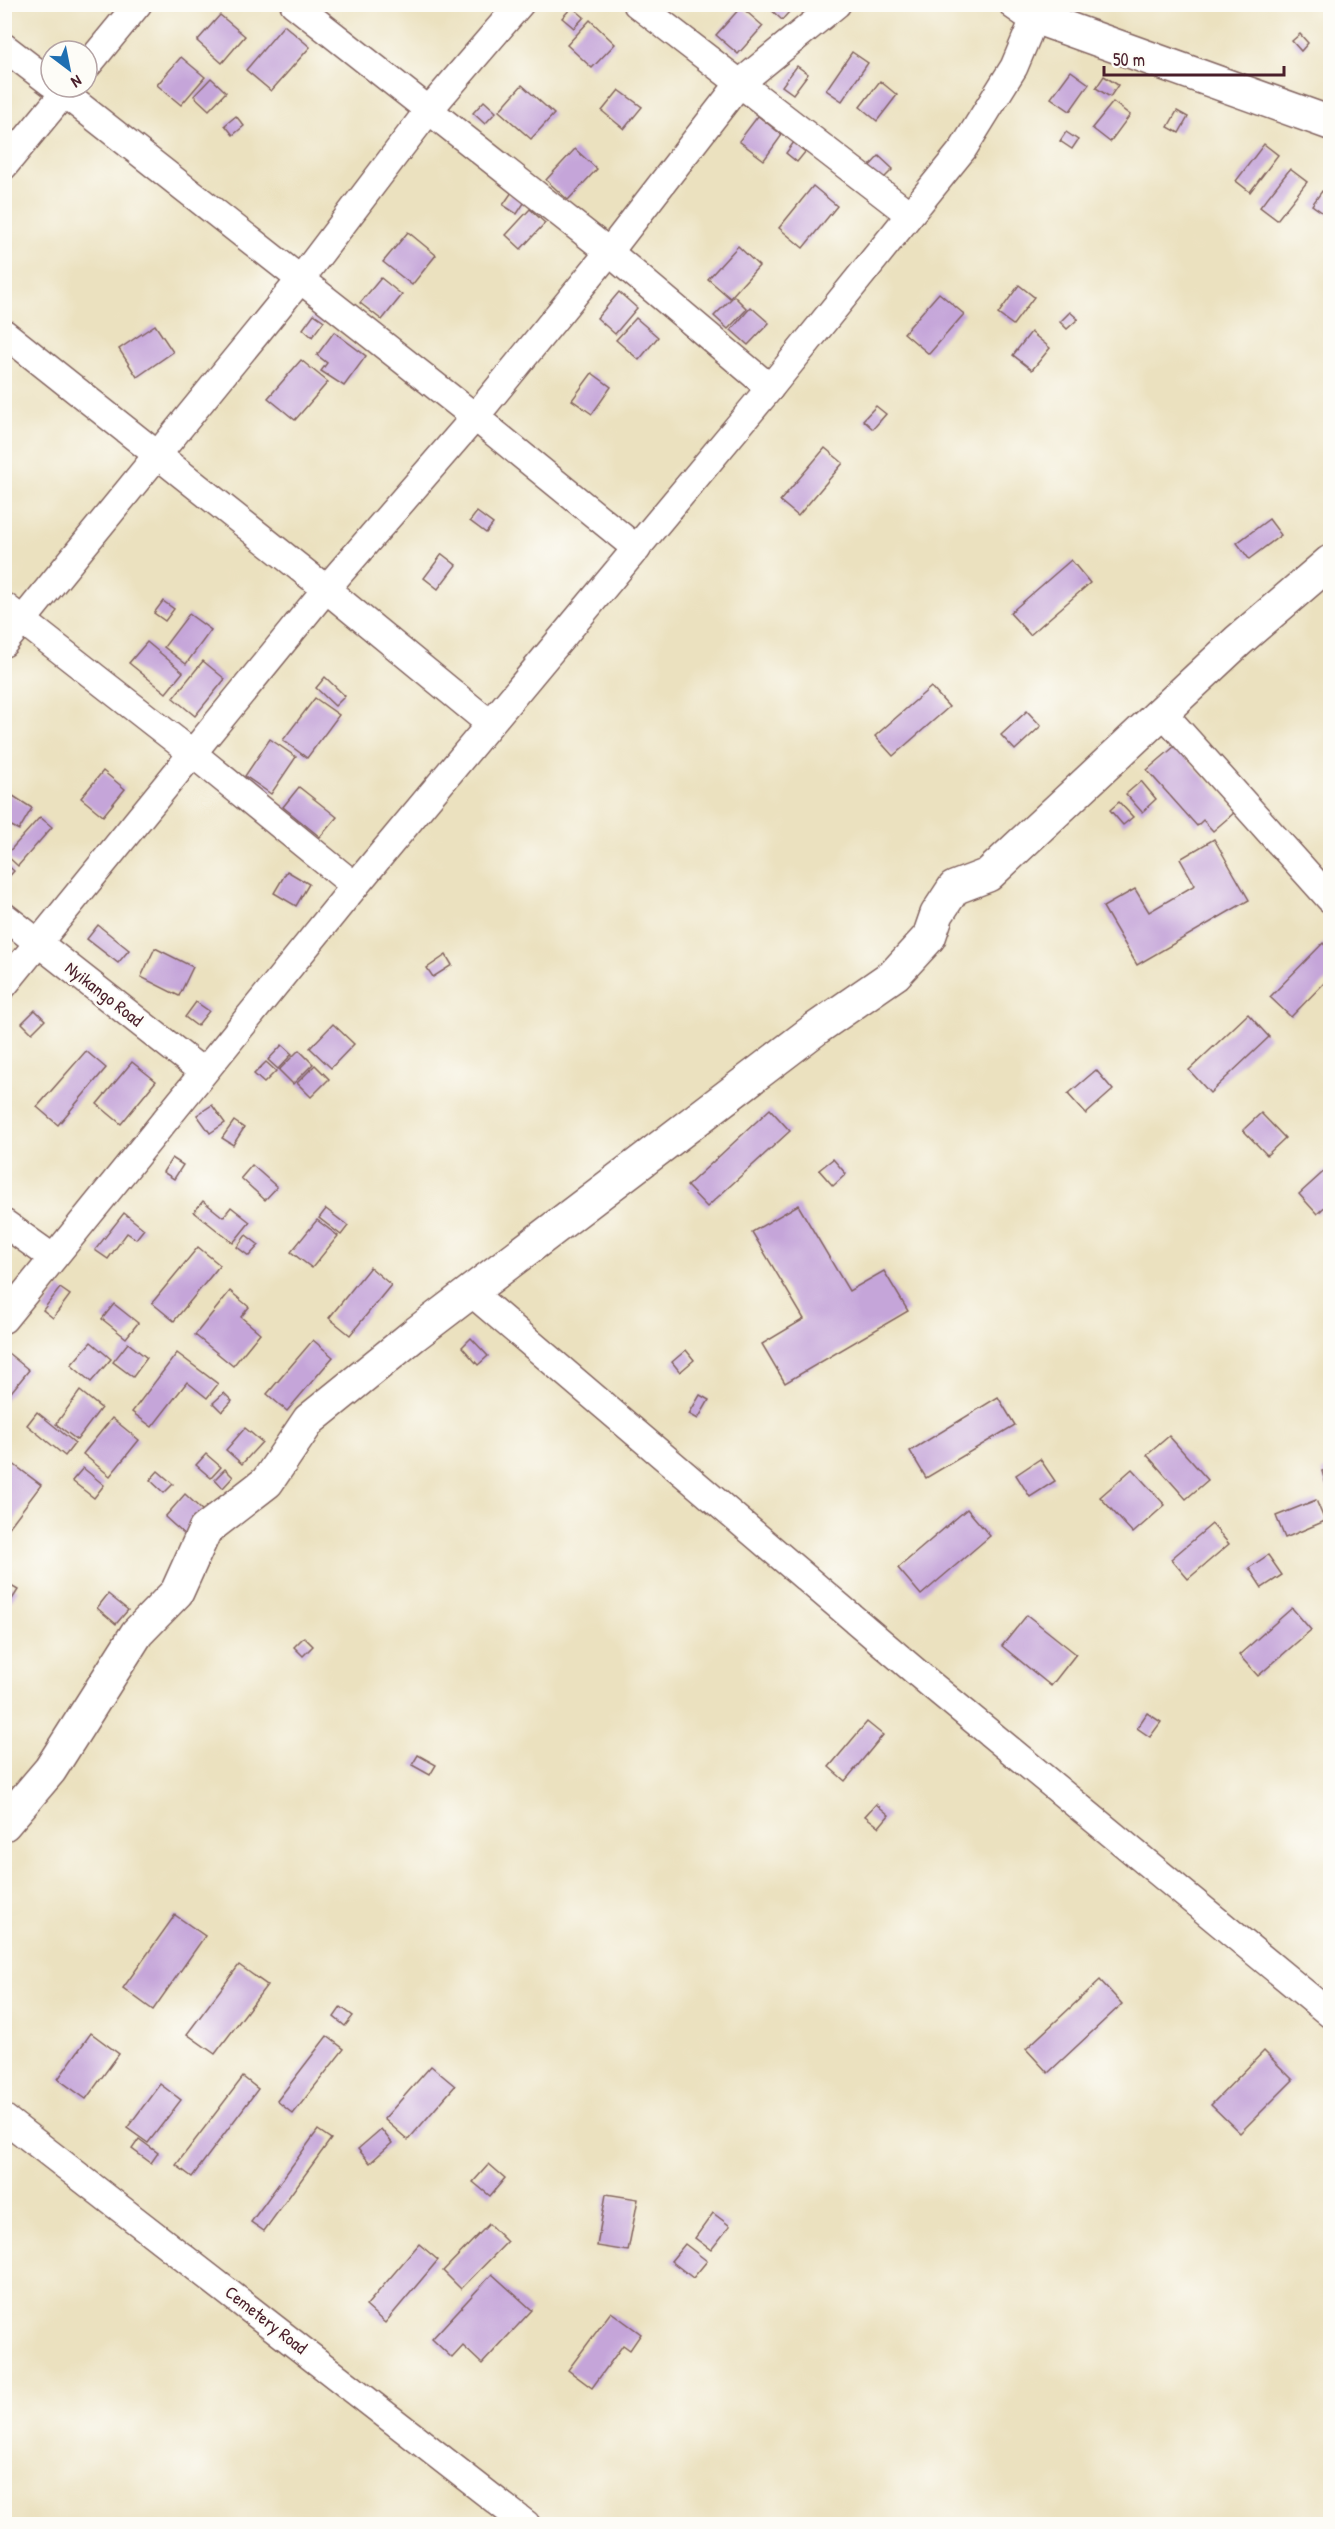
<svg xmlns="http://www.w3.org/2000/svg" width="1335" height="2529" viewBox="0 0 1335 2529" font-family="'Patrick Hand',sans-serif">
<rect width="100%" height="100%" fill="#fdfcf7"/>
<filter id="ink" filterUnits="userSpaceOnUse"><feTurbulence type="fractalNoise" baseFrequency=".0167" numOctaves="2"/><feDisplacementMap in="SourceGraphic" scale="12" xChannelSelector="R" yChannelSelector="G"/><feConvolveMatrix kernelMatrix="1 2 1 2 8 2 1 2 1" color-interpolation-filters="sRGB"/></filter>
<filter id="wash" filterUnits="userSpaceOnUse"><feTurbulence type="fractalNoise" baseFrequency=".008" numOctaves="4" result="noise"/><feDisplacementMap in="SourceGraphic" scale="24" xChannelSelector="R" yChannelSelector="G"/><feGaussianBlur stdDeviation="1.35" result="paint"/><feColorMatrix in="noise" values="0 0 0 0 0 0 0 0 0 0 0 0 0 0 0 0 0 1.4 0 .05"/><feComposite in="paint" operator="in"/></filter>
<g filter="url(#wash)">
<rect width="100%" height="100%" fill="#ebe1bf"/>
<g id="blocks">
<g fill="#c5a5d9">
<path d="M765,4H796L782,20Z"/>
<path d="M572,7L584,17L574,28L562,18Z"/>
<path d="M741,7L763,26L738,54L716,35Z"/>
<path d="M220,15L245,36L222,63L197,41Z"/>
<path d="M590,20L615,44L592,68L567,45Z"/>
<path d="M284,25L310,47L271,91L246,70Z"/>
<path d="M1300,34L1308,43L1301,51L1292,41Z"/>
<path d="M852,52L868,63L842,101L826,90Z"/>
<path d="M181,57L205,77L181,105L157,85Z"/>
<path d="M797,66L808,74L793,94L782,86Z"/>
<path d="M1071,71L1089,84L1070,111L1051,98Z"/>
<path d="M1104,76L1118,85L1110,97L1096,88Z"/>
<path d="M211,78L226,92L209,110L194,96Z"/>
<path d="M880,81L897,95L877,121L860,107Z"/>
<path d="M522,85L554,114L531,139L499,111Z"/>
<path d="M619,90L642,107L624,129L602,111Z"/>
<path d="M484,101L496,112L485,124L473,113Z"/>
<path d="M1113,102L1130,115L1110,142L1092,128Z"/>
<path d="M1177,111L1188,117L1179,133L1168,127Z"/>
<path d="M236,116L244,126L233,135L225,125Z"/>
<path d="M758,116L782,135L764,160L739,141Z"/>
<path d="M1066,132L1078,140L1072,149L1060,141Z"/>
<path d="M794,142L806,151L797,162L786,153Z"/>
<path d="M1264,144L1278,155L1250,192L1236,181Z"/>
<path d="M575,149L597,169L568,200L546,180Z"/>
<path d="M879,156L893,169L878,184L865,171Z"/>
<path d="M1290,169L1307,182L1277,220L1260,207Z"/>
<path d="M813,186L837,206L803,248L779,228Z"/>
<path d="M1322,191L1330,198V210L1326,215L1312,205Z"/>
<path d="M512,192L526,200L517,214L503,205Z"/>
<path d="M530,209L545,223L521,249L506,235Z"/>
<path d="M408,232L436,255L412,285L383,262Z"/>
<path d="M738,246L759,266L730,298L708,279Z"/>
<path d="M381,278L402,295L382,320L360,303Z"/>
<path d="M1019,285L1034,297L1013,325L998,314Z"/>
<path d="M619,292L637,308L615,334L597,318Z"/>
<path d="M939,293L964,314L929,354L904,333Z"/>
<path d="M734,296L747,309L728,329L714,316Z"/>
<path d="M751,307L769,323L748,345L731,330Z"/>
<path d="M1070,312L1078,319L1067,329L1060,322Z"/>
<path d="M314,314L324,321L312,337L303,329Z"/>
<path d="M636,318L658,337L639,360L616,340Z"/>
<path d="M155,325L173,352L137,377L119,349Z"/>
<path d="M334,332L366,356L344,386L321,371L327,363L317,355Z"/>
<path d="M1031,332L1050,348L1032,370L1013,355Z"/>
<path d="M301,360L328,382L295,420L268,398Z"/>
<path d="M592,373L611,387L592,414L572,400Z"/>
<path d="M876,406L886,414L873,429L863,420Z"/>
<path d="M825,448L843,463L798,516L780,501Z"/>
<path d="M477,512L493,524L486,533L470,521Z"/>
<path d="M1269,519L1281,535L1249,559L1237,543Z"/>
<path d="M442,554L456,565L438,589L424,578Z"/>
<path d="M1071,560L1090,583L1030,635L1010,613Z"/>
<path d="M163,601L174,609L165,621L154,613Z"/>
<path d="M189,614L211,630L186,664L164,647Z"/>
<path d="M147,642L183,672L166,693L129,663Z"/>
<path d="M203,661L225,679L195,716L173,698Z"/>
<path d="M325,677L345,696L335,706L316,688Z"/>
<path d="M931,687L949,707L893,756L875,736Z"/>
<path d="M315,698L339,715L307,758L283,740Z"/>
<path d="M1027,711L1041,726L1015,750L1001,735Z"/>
<path d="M270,739L296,757L271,794L245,776Z"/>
<path d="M1175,746L1235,812L1213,831L1203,820L1197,826L1147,770Z"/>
<path d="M103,771L125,789L103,816L81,798Z"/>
<path d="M1141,781L1156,799L1142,812L1126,794Z"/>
<path d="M299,787L337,817L320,837L283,807Z"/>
<path d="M10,794L32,808L19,830L4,822V802Z"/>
<path d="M1119,802L1133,817L1123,825L1110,810Z"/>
<path d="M40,817L52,827L18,866L6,855Z"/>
<path d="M1214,839L1249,900L1137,965L1103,907L1135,889L1149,912L1195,885L1180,859Z"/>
<path d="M4,862L14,871L4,882Z"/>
<path d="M287,871L309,884L296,906L274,893Z"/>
<path d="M98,925L129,950L118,963L87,939Z"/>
<path d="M1323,943L1330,951V977L1291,1017L1270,997Z"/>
<path d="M155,948L193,967L179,996L141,977Z"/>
<path d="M446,955L452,965L433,977L427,968Z"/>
<path d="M196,1002L209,1011L197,1026L185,1017Z"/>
<path d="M35,1010L45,1020L32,1033L22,1023Z"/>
<path d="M1248,1014L1269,1037L1210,1093L1189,1070Z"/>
<path d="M333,1024L354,1044L331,1068L310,1048Z"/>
<path d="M282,1045L292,1054L278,1069L268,1060Z"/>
<path d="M299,1050L313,1064L293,1084L279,1070Z"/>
<path d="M86,1051L106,1068L58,1125L37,1107Z"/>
<path d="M132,1062L156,1081L121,1124L97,1104Z"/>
<path d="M266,1062L276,1071L264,1083L254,1074Z"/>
<path d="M315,1065L329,1079L311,1097L297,1083Z"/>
<path d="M1096,1070L1113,1090L1086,1114L1068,1094Z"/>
<path d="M212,1105L225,1123L210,1133L197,1115Z"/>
<path d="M770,1109L790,1131L707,1207L687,1186Z"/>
<path d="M1261,1113L1285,1138L1267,1155L1243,1130Z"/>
<path d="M234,1121L244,1128L233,1145L222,1138Z"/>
<path d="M172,1158L183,1165L174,1179L163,1172Z"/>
<path d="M833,1159L846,1174L833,1186L819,1170Z"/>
<path d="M252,1165L277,1187L265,1200L241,1178Z"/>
<path d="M1330,1166V1202L1317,1214L1299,1194Z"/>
<path d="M203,1201L223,1217L231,1207L250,1222L233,1243L194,1212Z"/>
<path d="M798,1205L849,1291L884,1271L908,1311L785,1383L762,1344L804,1319L752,1232Z"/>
<path d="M326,1209L348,1226L341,1235L319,1218Z"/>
<path d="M124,1213L144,1229L136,1239L127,1233L108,1259L95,1250Z"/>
<path d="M317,1220L338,1236L312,1268L291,1252Z"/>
<path d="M246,1235L259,1245L249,1256L237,1247Z"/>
<path d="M198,1247L220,1265L174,1321L152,1303Z"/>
<path d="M370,1267L391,1285L350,1335L329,1318Z"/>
<path d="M60,1288L70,1295L53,1318L43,1310Z"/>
<path d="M230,1291L249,1307L241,1317L260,1333L233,1366L195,1335Z"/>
<path d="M114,1304L138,1323L126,1338L102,1319Z"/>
<path d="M471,1338L488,1356L478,1365L462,1347Z"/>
<path d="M313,1340L333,1357L287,1411L267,1394Z"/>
<path d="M91,1342L111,1359L91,1382L71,1365Z"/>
<path d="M128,1343L147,1358L133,1377L113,1362Z"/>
<path d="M686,1350L694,1360L680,1372L672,1362Z"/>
<path d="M8,1353L29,1370L4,1401V1357Z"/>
<path d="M177,1353L218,1384L207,1398L187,1382L152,1427L132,1412Z"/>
<path d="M80,1391L101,1408L77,1440L56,1424Z"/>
<path d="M224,1393L232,1401L222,1412L213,1403Z"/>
<path d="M700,1395L709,1400L698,1419L689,1414Z"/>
<path d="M998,1397L1015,1425L926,1478L910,1451Z"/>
<path d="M37,1412L75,1443L65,1456L27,1425Z"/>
<path d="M112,1418L139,1440L110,1476L83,1454Z"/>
<path d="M245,1428L262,1442L242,1464L226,1450Z"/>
<path d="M1169,1436L1208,1480L1186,1499L1147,1455Z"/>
<path d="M206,1454L221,1467L211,1478L196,1465Z"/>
<path d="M4,1457L41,1485L4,1534Z"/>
<path d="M1040,1459L1055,1481L1030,1497L1016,1475Z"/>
<path d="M83,1468L104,1485L94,1498L72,1481Z"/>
<path d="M225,1469L233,1477L223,1488L215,1479Z"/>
<path d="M1132,1469L1165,1505L1133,1533L1100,1497Z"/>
<path d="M1330,1469V1498L1322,1471Z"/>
<path d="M158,1471L173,1484L164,1493L150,1480Z"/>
<path d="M185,1494L205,1513L185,1535L165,1517Z"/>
<path d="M1316,1500L1325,1521L1285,1538L1276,1516Z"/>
<path d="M967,1509L990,1536L921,1595L898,1568Z"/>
<path d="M1212,1524L1229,1544L1188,1579L1171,1559Z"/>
<path d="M1268,1555L1282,1575L1262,1588L1249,1568Z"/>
<path d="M4,1582L18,1590L11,1601L4,1597Z"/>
<path d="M108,1594L128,1610L116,1624L97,1608Z"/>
<path d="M1292,1608L1311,1630L1258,1676L1239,1655Z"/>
<path d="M1027,1615L1076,1654L1051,1686L1002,1646Z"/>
<path d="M304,1637L313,1646L303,1656L294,1647Z"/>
<path d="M1147,1713L1161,1722L1150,1737L1137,1728Z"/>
<path d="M867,1722L883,1735L845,1781L829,1767Z"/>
<path d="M418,1755L436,1765L430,1775L412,1765Z"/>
<path d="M876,1804L889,1815L879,1827L865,1816Z"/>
<path d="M175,1915L205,1936L153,2010L123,1988Z"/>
<path d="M239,1965L267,1985L215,2054L187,2034Z"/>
<path d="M1100,1980L1122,2004L1048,2073L1026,2049Z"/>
<path d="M341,2007L353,2016L345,2026L334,2017Z"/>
<path d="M91,2033L119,2054L86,2099L58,2079Z"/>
<path d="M327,2036L344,2049L293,2114L277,2101Z"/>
<path d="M1264,2051L1293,2080L1240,2133L1211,2105Z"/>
<path d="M431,2066L455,2086L408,2140L384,2119Z"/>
<path d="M243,2077L258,2089L192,2177L176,2165Z"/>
<path d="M160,2084L181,2100L148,2143L127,2128Z"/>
<path d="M381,2129L392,2143L370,2163L358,2149Z"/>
<path d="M318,2130L331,2139L264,2231L251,2222Z"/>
<path d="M139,2139L158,2153L151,2163L132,2149Z"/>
<path d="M489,2164L505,2178L490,2196L473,2182Z"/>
<path d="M606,2194L638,2199L628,2251L597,2246Z"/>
<path d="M713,2213L730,2226L711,2250L695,2238Z"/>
<path d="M489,2224L507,2242L461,2289L443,2271Z"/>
<path d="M419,2244L438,2260L385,2323L366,2306Z"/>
<path d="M685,2244L707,2261L693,2278L671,2261Z"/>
<path d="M492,2274L532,2310L482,2364L463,2346L452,2358L432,2339Z"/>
<path d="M611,2312L641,2334L630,2350L623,2345L592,2388L568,2370Z"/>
</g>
</g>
</g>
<g filter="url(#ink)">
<use href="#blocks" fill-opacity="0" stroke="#82635f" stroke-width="1.5"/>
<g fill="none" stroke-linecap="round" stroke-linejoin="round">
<g stroke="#82635f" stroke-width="30">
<g id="street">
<path d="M294,4L609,252L770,388"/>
<path d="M637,4L909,214"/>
<path d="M4,47L51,83"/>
<path d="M87,66L138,4"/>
<path d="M56,87L475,417L637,549"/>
<path d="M4,166L69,87"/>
<path d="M4,333L326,589L489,723"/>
<path d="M4,606L192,753L355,886"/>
<path d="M4,643L300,280L428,111L520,4"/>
<path d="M1163,713L1330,899"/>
<path d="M4,916L203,1072"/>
<path d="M4,985L326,589L475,417L609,252L739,84L837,4"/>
<path d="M4,1223L53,1258"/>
<path d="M472,1293L929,1683L1330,2014"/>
<path d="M4,1319L355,886L770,388L963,149L1014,67L1035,17"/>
<path d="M4,2118L526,2524"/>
</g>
</g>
<g stroke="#82635f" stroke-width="36">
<g id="secondary">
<path d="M1016,4L1035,17L1330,123"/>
<path d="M4,1824L50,1770L137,1633L177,1592L205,1530L267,1482L309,1420L414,1335L817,1028L895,974L929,937L937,914L954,888L988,875L1238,641L1330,562"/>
</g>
</g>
<use href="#street" stroke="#fff" stroke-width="27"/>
<use href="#secondary" stroke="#fff" stroke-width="33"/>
</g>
</g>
<g text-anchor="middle" stroke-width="5" stroke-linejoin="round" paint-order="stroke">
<g font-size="18" fill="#4a1f2b" stroke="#fdfcf7">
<text transform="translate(104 994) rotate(38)" y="6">Nyikango Road</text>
<text transform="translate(266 2320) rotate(38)" y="6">Cemetery Road</text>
</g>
</g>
<rect width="1335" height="2529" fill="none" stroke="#fdfcf7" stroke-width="24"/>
<g transform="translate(69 69) rotate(148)"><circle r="28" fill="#fdfcf7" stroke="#b5a4a5" stroke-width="1.5"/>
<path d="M0-4.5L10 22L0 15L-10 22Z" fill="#1f6fb2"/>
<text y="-9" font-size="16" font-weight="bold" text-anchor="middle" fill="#4a1f2b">N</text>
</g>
<path d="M1104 66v9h180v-9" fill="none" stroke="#4a1f2b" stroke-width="3"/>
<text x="1113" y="66" font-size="18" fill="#4a1f2b" stroke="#fdfcf7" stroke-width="4.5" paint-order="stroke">50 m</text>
</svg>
